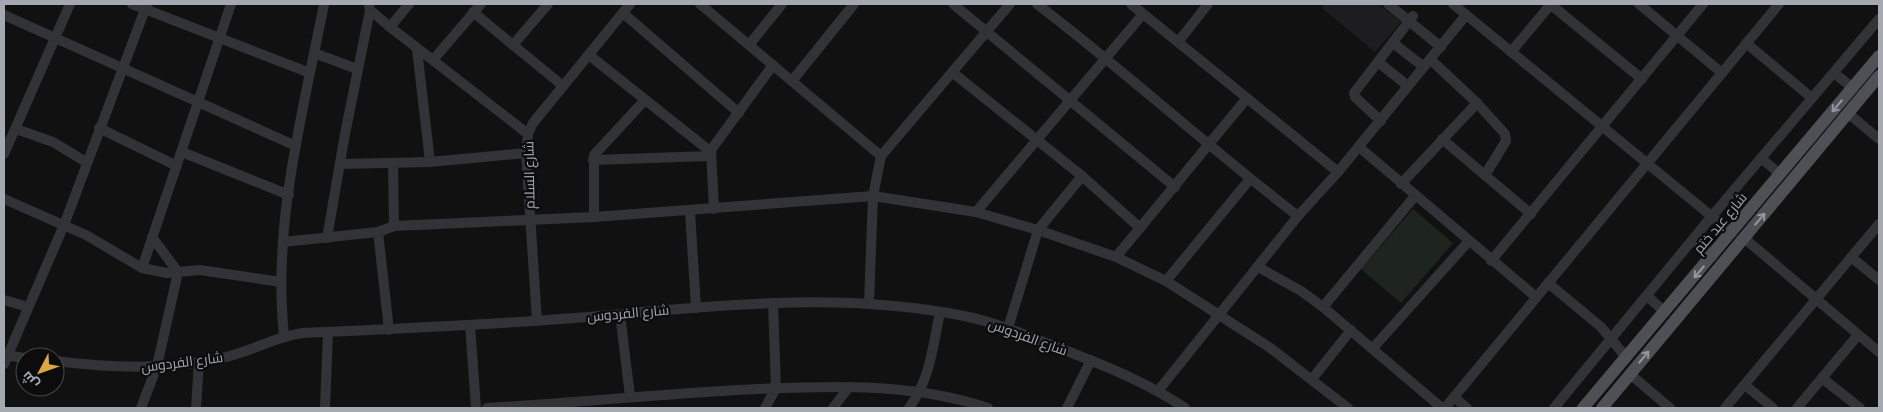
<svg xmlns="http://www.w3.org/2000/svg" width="1883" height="412" viewBox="0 0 1883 412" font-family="'Archivo Narrow',Cairo,sans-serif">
<rect width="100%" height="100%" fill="#111112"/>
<path fill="#1d1d1f" d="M1325,4H1378L1401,22L1375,52L1322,8Z"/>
<path fill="#1e241e" d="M1413,209L1453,243L1401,303L1361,269Z"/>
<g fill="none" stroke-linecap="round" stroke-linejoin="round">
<g stroke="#323336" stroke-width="10">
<path d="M132,4L310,73"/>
<path d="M700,4L881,156"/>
<path d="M953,4L1175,187"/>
<path d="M1037,4C1126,72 1209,148 1298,216"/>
<path d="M1131,4L1338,172"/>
<path d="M1388,4L1441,47"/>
<path d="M1453,4L1732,233"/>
<path d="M1550,4L1642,79"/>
<path d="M1639,4L1722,73"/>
<path d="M369,5L370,10L390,27L528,134"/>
<path d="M473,12L563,86"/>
<path d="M623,13L739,113"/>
<path d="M4,15L296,146"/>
<path d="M390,27L409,4"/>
<path d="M1178,42L1208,4"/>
<path d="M1393,43L1424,67"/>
<path d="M1746,43L1812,98"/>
<path d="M513,45L548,4"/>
<path d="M749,45L782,4"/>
<path d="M417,49L430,162"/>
<path d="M1511,52L1551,4"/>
<path d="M314,53L357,69"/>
<path d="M589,55L711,152"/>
<path d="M433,60L481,4"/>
<path d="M1431,60L1477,103L1505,134L1506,141L1485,175"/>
<path d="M1378,62L1408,86"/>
<path d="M952,72L1082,176L1140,228"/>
<path d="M1834,73L1853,88"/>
<path d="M792,81L854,4"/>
<path d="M1849,114L1879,139"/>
<path d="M1381,121L1355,97L1354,93L1413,16"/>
<path d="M99,128L177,166"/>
<path d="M16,129L53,142L86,162"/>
<path d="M1442,139L1531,214"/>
<path d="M1359,147L1536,297"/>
<path d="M182,152L289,195"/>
<path d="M4,154L70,4"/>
<path d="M1761,158L1780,174"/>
<path d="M593,160L710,156"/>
<path d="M393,163L394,226"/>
<path d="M340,164L430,162L526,153"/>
<path d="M1401,184L1477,103"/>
<path d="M4,199L86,235L142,268L167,273L200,270L281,282"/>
<path d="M714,209L711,150L773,65"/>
<path d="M690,211L696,308"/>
<path d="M976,212L1143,14"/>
<path d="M594,217V155L644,101"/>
<path d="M378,232L389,330"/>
<path d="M327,238L345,134L370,10"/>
<path d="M1744,238L1879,352"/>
<path d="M1693,240L1713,256"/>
<path d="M283,242L378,232L394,226L594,217L873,196L976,212L1038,230L1116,257L1166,281L1269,347L1348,408"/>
<path d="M1116,257L1247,98"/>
<path d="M1851,257L1879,280"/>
<path d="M1491,261L1703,4"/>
<path d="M1258,267L1301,291L1323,307L1442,408"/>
<path d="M142,268L231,4"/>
<path d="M1166,281L1250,179"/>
<path d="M1548,283L1601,327L1626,357"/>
<path d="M1647,296L1665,312"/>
<path d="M4,300L28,307"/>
<path d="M869,303L873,196L881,156L1010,4"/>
<path d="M1323,307L1415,196"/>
<path d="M620,314L630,396"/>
<path d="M537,321L526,153L528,134L533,123L630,4"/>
<path d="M470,325L476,408"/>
<path d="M1008,328L1038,230L1082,176"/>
<path d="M284,335C272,225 303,112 324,4"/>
<path d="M1373,348L1468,242"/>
<path d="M4,355L25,358"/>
<path d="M55,361C111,368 166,370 222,358C250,352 274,337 303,333C393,329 484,325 575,318C704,307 835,290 964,316C999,323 1033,338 1067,351C1108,367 1148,383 1185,408"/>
<path d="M4,364L64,225L147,4"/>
<path d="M1630,374L1670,408"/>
<path d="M1822,378L1860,408"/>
<path d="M1312,379L1351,330"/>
<path d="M1745,385L1773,408"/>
<path d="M1158,391L1298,216L1338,172L1466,15"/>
<path d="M1454,397L1467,408"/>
<path d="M141,408L157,366L178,272L152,237"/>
<path d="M196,408L199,362"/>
<path d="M325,408L328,332"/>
<path d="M487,408C570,403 653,395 737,390C820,386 908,381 988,408"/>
<path d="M765,408L776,388L773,303"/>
<path d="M833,408L849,387"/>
<path d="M909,408C930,380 933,346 940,312"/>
<path d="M1067,408L1091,360"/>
<path d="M1445,408L1779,4"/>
<path d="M1554,408L1712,216L1879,19"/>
<path d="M1725,408L1879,224"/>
<path d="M1797,408L1858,335"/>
</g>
<g stroke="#4f5055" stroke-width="12">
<path d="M1583,408L1879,56"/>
<path d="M1602,408L1879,76"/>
</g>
</g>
<defs><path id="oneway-shaft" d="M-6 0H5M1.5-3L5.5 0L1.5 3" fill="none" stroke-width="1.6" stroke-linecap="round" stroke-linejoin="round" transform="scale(1.25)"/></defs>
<g stroke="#93969f">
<use href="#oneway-shaft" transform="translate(1837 106) rotate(130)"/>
<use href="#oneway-shaft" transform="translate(1760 219) rotate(-50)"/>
<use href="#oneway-shaft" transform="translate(1699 272) rotate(130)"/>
<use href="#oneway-shaft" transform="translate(1644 357) rotate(-50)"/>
</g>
<g text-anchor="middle" stroke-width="4.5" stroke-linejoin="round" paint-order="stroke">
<g font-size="14" fill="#a4a8b1" stroke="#0c0c0d">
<text transform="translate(529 175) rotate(-91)" y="5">شارع السلام</text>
<text transform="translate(1720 223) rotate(-50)" y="5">شارع عبد ختم</text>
<text transform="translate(628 313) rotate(-5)" y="5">شارع الفردوس</text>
<text transform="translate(1028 337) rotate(20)" y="5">شارع الفردوس</text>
<text transform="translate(182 362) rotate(-7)" y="5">شارع الفردوس</text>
</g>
</g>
<rect width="1883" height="412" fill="none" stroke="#a4a8b1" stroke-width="10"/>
<g transform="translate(40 372) rotate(229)"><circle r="24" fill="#0c0c0d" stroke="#494a4f"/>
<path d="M0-4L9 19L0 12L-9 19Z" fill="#daa741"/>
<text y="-8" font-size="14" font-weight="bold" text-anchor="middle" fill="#a4a8b1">ش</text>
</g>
</svg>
